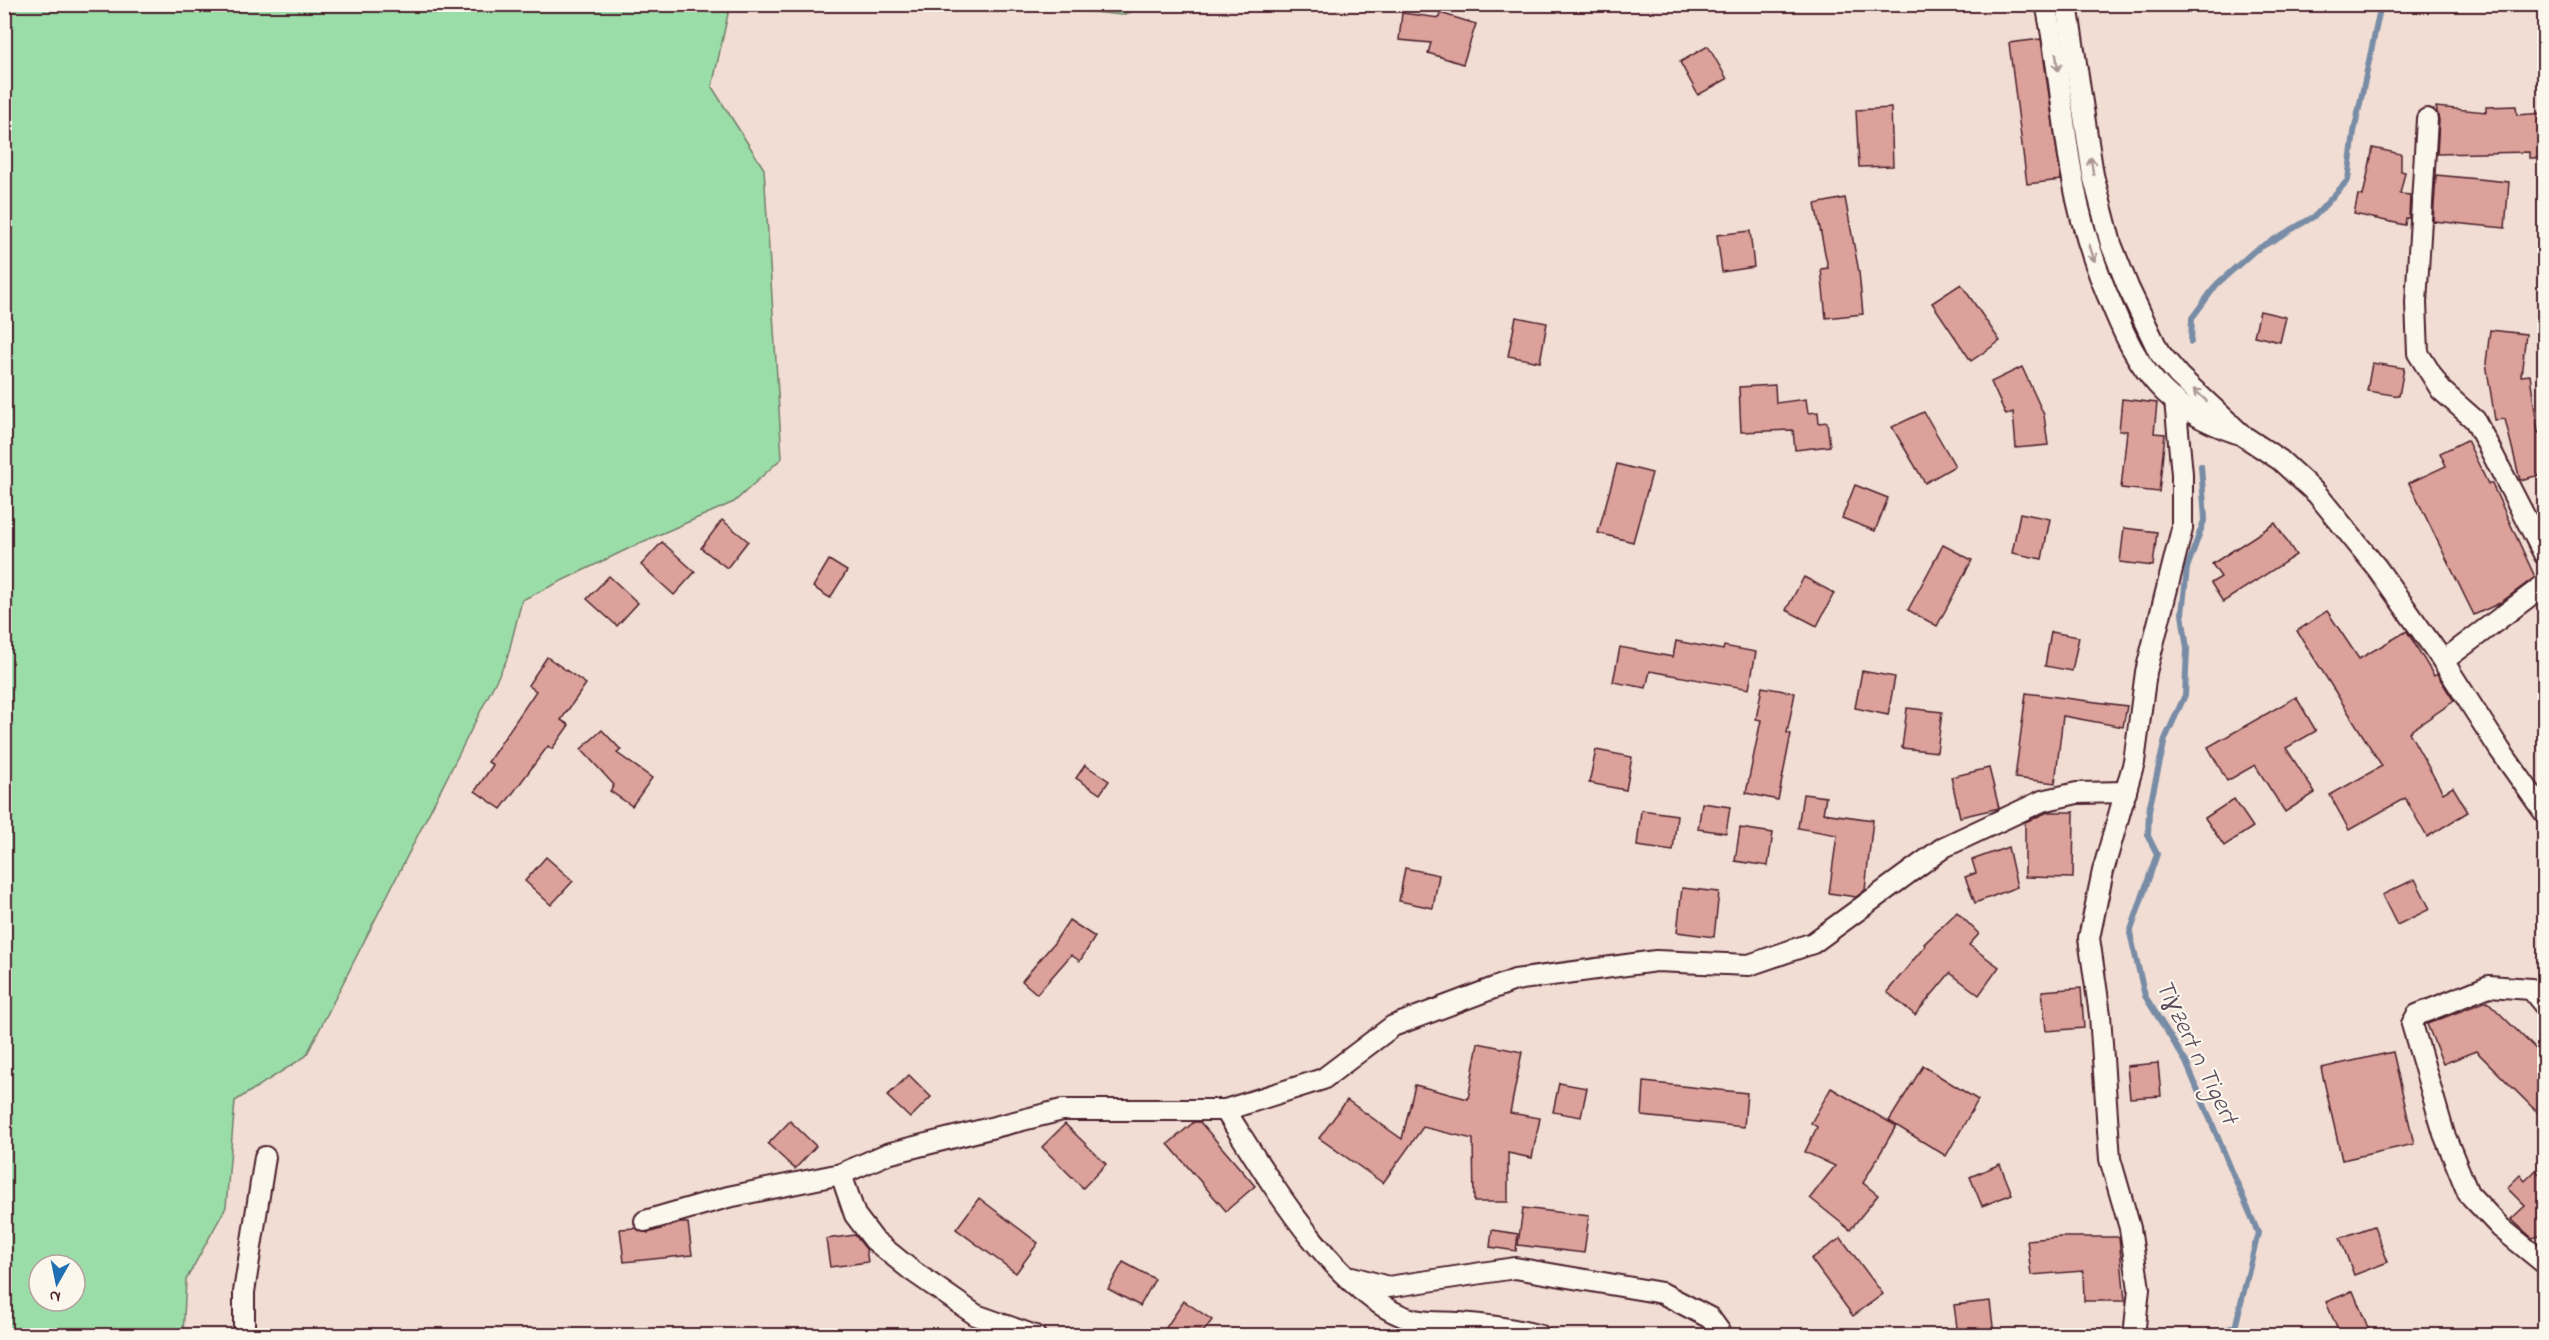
<svg xmlns="http://www.w3.org/2000/svg" width="2549" height="1340" viewBox="0 0 2549 1340" font-family="'Indie Flower',sans-serif">
<rect width="100%" height="100%" fill="#f1ddd3"/>
<filter id="ink" filterUnits="userSpaceOnUse"><feTurbulence type="fractalNoise" baseFrequency=".0167" numOctaves="2"/><feDisplacementMap in="SourceGraphic" scale="12" xChannelSelector="R" yChannelSelector="G"/><feConvolveMatrix kernelMatrix="1 2 1 2 8 2 1 2 1" color-interpolation-filters="sRGB"/></filter>
<g filter="url(#ink)">
<g fill="#9bdda8" stroke="#727e6a" stroke-width="1.5" fill-rule="evenodd">
<path d="M5,4L730,5L712,87L764,169L782,458L734,502L640,543L522,600L507,659L306,1056L235,1101L226,1207L186,1280L183,1335H5ZM39,1265H75V1301H39Z"/>
<path d="M1063,5V4L1151,5L1122,15L1065,9Z"/>
</g>
<g fill="none" stroke-linecap="round" stroke-linejoin="round">
<g stroke="#788ca6" stroke-width="6">
<path d="M2191,342L2192,318L2217,284L2254,251L2315,216L2348,180L2354,132L2381,4"/>
<path d="M2201,466L2205,518L2187,568L2182,614L2187,649L2185,695L2165,739L2149,810L2148,836L2157,854L2130,933L2145,996L2186,1062L2258,1233L2233,1336"/>
<path d="M2216,1336L2233,1327"/>
</g>
</g>
<g fill="#dba19a" stroke="#4a1f2b" stroke-width="1.5">
<path d="M1402,13L1439,18L1440,13L1476,24L1463,64L1428,53L1431,43L1399,40Z"/>
<path d="M2041,39L2061,180L2027,184L2009,43Z"/>
<path d="M1708,46L1727,79L1698,95L1680,62Z"/>
<path d="M2516,106L2517,115L2544,113V158H2529V152L2437,154L2439,120L2436,107L2486,112V107Z"/>
<path d="M1891,108L1893,166L1859,167L1856,110Z"/>
<path d="M2373,148L2401,154V171L2405,172L2400,194L2410,195L2409,218H2406L2405,225L2354,214L2358,195L2363,196Z"/>
<path d="M2436,175L2509,182L2505,228L2433,221Z"/>
<path d="M1845,198L1859,272L1863,314L1826,318L1821,269L1828,268L1815,204Z"/>
<path d="M1750,231L1754,267L1722,272L1717,235Z"/>
<path d="M1961,284L2000,341L1971,361L1932,303Z"/>
<path d="M2260,311L2286,317L2280,342L2254,336Z"/>
<path d="M1516,317L1547,323L1540,362L1508,356Z"/>
<path d="M2490,330L2526,334L2521,376L2530,375L2538,433L2544,431V474L2520,480L2505,419L2495,420L2486,363Z"/>
<path d="M2372,363L2404,368L2399,396L2367,391Z"/>
<path d="M2022,367L2044,415L2048,445L2016,448L2013,412L2006,415L1991,382Z"/>
<path d="M1775,385L1776,403L1806,399L1808,413L1818,412L1819,423L1827,422L1830,446L1795,450L1793,430L1741,432L1739,387Z"/>
<path d="M2122,399L2157,403L2154,433L2165,434L2159,492L2121,488L2127,431H2119Z"/>
<path d="M1924,412L1955,466L1925,483L1892,427Z"/>
<path d="M2467,440L2488,484H2492L2535,577L2500,603L2474,615L2409,483L2446,466L2440,453Z"/>
<path d="M1617,464L1652,473L1633,542L1598,533Z"/>
<path d="M1855,485L1888,498L1875,531L1842,518Z"/>
<path d="M2020,513L2050,519L2042,559L2012,553Z"/>
<path d="M722,520L748,541L727,568L701,548Z"/>
<path d="M2275,523L2296,555L2223,602L2211,583L2221,577L2212,564Z"/>
<path d="M2124,528L2157,532L2153,566L2120,562Z"/>
<path d="M662,542L695,572L674,595L641,565Z"/>
<path d="M1943,545L1972,560L1937,626L1908,610Z"/>
<path d="M829,560L847,571L830,598L813,587Z"/>
<path d="M609,576L638,603L617,626L587,599Z"/>
<path d="M1804,577L1834,593L1817,626L1786,610Z"/>
<path d="M2327,611L2359,659L2407,631L2434,676L2437,674L2454,701L2409,732L2443,793L2453,787L2468,812L2427,837L2405,798L2349,830L2330,795L2382,766L2297,631Z"/>
<path d="M2051,632L2079,637L2072,671L2045,666Z"/>
<path d="M1676,641L1723,650L1724,646L1756,652L1749,689L1650,671L1646,688L1613,682L1620,647L1673,657Z"/>
<path d="M547,657L586,684L561,720L569,725L552,749L548,746L501,809L475,791L493,765L488,762L536,691L528,685Z"/>
<path d="M1862,671L1895,677L1888,715L1855,708Z"/>
<path d="M1762,687L1795,693L1787,733L1791,734L1778,800L1746,793L1761,720L1756,719Z"/>
<path d="M2026,693L2127,706L2123,727L2063,716L2055,783L2015,778Z"/>
<path d="M2296,697L2316,731L2286,748L2315,793L2285,812L2255,765L2227,781L2208,747Z"/>
<path d="M1907,708L1942,712L1937,752L1902,748Z"/>
<path d="M602,730L621,750L617,753L652,778L632,806L610,791L614,785L581,749Z"/>
<path d="M1596,750L1632,757L1626,790L1589,783Z"/>
<path d="M1085,765L1109,781L1100,794L1076,778Z"/>
<path d="M1989,768L1999,808L1960,817L1951,777Z"/>
<path d="M1803,794L1826,797L1823,813L1873,820L1865,890L1856,897L1829,893L1837,835L1798,828Z"/>
<path d="M2234,799L2253,827L2224,846L2205,818Z"/>
<path d="M1702,803L1730,807L1726,833L1698,829Z"/>
<path d="M1641,810L1677,815L1673,851L1637,846Z"/>
<path d="M2048,812H2074L2073,878L2025,877V822Z"/>
<path d="M1740,828L1773,833L1768,866L1735,861Z"/>
<path d="M2008,847L2017,887L1975,903L1965,877L1976,873L1972,860Z"/>
<path d="M546,857L573,881L551,905L525,881Z"/>
<path d="M1405,868L1439,875L1433,908L1399,901Z"/>
<path d="M2415,879L2430,909L2397,925L2382,895Z"/>
<path d="M1682,888L1719,892L1714,937L1677,932Z"/>
<path d="M1957,912L1979,934L1969,945L1999,967L1979,995L1950,973L1915,1015L1887,992L1925,946L1924,944Z"/>
<path d="M1069,920L1095,937L1080,961L1071,955L1037,994L1022,981L1054,943Z"/>
<path d="M2081,988L2084,1028L2046,1031L2042,991Z"/>
<path d="M2487,1001L2544,1057V1119L2476,1051L2443,1064L2427,1024Z"/>
<path d="M1478,1043L1522,1052L1510,1113L1540,1118L1532,1158L1508,1153V1202H1474L1473,1139L1423,1127L1383,1183L1319,1138L1347,1100L1402,1139L1415,1085L1468,1099Z"/>
<path d="M2393,1052L2414,1144L2342,1160L2321,1068Z"/>
<path d="M2158,1063L2161,1096L2130,1098L2127,1066Z"/>
<path d="M1923,1066L1978,1100L1946,1156L1889,1121Z"/>
<path d="M909,1075L931,1097L910,1118L887,1096Z"/>
<path d="M1644,1082L1747,1093L1744,1127L1642,1116Z"/>
<path d="M1559,1083L1587,1088L1581,1117L1553,1112Z"/>
<path d="M1831,1088L1896,1126L1863,1183L1878,1195L1850,1230L1810,1198L1835,1166L1805,1152L1817,1127L1811,1123Z"/>
<path d="M790,1121L816,1146L795,1169L768,1144Z"/>
<path d="M1194,1122H1200L1255,1186L1226,1211L1168,1144Z"/>
<path d="M1065,1124L1106,1164L1083,1188L1042,1147Z"/>
<path d="M2000,1164L2012,1194L1982,1206L1970,1177Z"/>
<path d="M2536,1170L2544,1179V1235L2532,1238L2511,1219L2525,1206L2507,1188L2520,1175L2525,1181Z"/>
<path d="M979,1198L1038,1243L1016,1273L956,1229Z"/>
<path d="M1523,1208L1589,1216L1584,1253L1518,1245Z"/>
<path d="M680,1223H688L692,1255L624,1262L620,1229L635,1228L648,1233Z"/>
<path d="M2374,1226L2388,1262L2354,1275L2340,1238Z"/>
<path d="M1492,1230L1518,1234L1516,1251L1490,1247Z"/>
<path d="M855,1235L866,1249L868,1262L830,1267L826,1239Z"/>
<path d="M2061,1237H2119L2125,1301H2084L2083,1271L2031,1275L2027,1240Z"/>
<path d="M1841,1238L1883,1294L1853,1316L1811,1259Z"/>
<path d="M1123,1262L1155,1279L1140,1306L1108,1289Z"/>
<path d="M2353,1291L2371,1335H2340L2326,1302Z"/>
<path d="M1184,1301L1212,1320L1201,1335H1161Z"/>
<path d="M1990,1301L1994,1335H1958L1954,1305Z"/>
</g>
<g fill="none" stroke-linecap="round" stroke-linejoin="round">
<g stroke="#4a1f2b" stroke-width="24">
<g id="minor">
<path d="M2046,4C2059,62 2062,122 2073,180C2081,224 2095,268 2114,310C2125,336 2137,362 2157,384C2178,408 2207,423 2237,433"/>
<path d="M2067,4L2093,175L2111,244L2128,287L2159,352L2179,376L2242,435L2280,460L2317,494L2377,568L2443,661L2500,750L2544,812"/>
<path d="M2427,119L2416,303L2418,353L2441,390L2475,420L2544,554"/>
<path d="M2443,661L2544,585"/>
<path d="M2544,1005L2531,989L2489,986L2417,1015L2412,1024L2444,1134L2468,1193L2501,1228L2544,1263"/>
<path d="M1225,1110C1265,1173 1338,1300 1414,1320C1428,1323 1445,1322 1460,1323C1488,1325 1514,1329 1541,1336"/>
<path d="M841,1174L855,1215L874,1240L911,1270L976,1315L1035,1336"/>
<path d="M645,1221L728,1197L841,1174L887,1154L1062,1110H1225L1323,1079L1393,1026L1515,980L1656,961L1749,965L1813,943L1944,847L2042,801L2077,793L2126,792"/>
<path d="M1352,1277L1388,1287L1515,1268L1662,1293L1710,1318L1723,1336"/>
<path d="M244,1336V1292L265,1157"/>
<path d="M2134,1336L2139,1289L2130,1228L2110,1159L2100,1015L2089,938L2103,871L2134,762L2146,672L2182,529V474L2175,400"/>
</g>
</g>
<use href="#minor" stroke="#fbf7ec" stroke-width="20"/>
</g>
<defs><path id="oneway-shaft" d="M-6 0H5M1.5-3L5.5 0L1.5 3" fill="none" stroke-width="1.6" stroke-linecap="round" stroke-linejoin="round" transform="scale(1.5)"/></defs>
<g stroke="#ab9695">
<use href="#oneway-shaft" transform="translate(2057 62) rotate(83)"/>
<use href="#oneway-shaft" transform="translate(2092 166) rotate(-99)"/>
<use href="#oneway-shaft" transform="translate(2092 253) rotate(72)"/>
<use href="#oneway-shaft" transform="translate(2200 395) rotate(-138)"/>
</g>
</g>
<g text-anchor="middle" stroke-width="4.5" stroke-linejoin="round" paint-order="stroke">
<g font-size="26" font-style="italic" fill="#5d4c5e" stroke="#fbf7ec">
<text transform="translate(2198 1051) rotate(64)" y="9">Tiɣzert n Tigert</text>
</g>
</g>
<rect width="2549" height="1340" fill="none" stroke="#fbf7ec" stroke-width="24"/>
<rect x="12" y="12" width="2525" height="1316" fill="none" stroke="#4a1f2b" stroke-width="2" filter="url(#ink)"/>
<g transform="translate(57 1283) rotate(189)"><circle r="28" fill="#fbf7ec" stroke="#b4a19f" stroke-width="1.5"/>
<path d="M0-4.5L10 22L0 15L-10 22Z" fill="#1f6fb2"/>
<text y="-9" font-size="16" font-weight="bold" text-anchor="middle" fill="#4a1f2b">N</text>
</g>
</svg>
